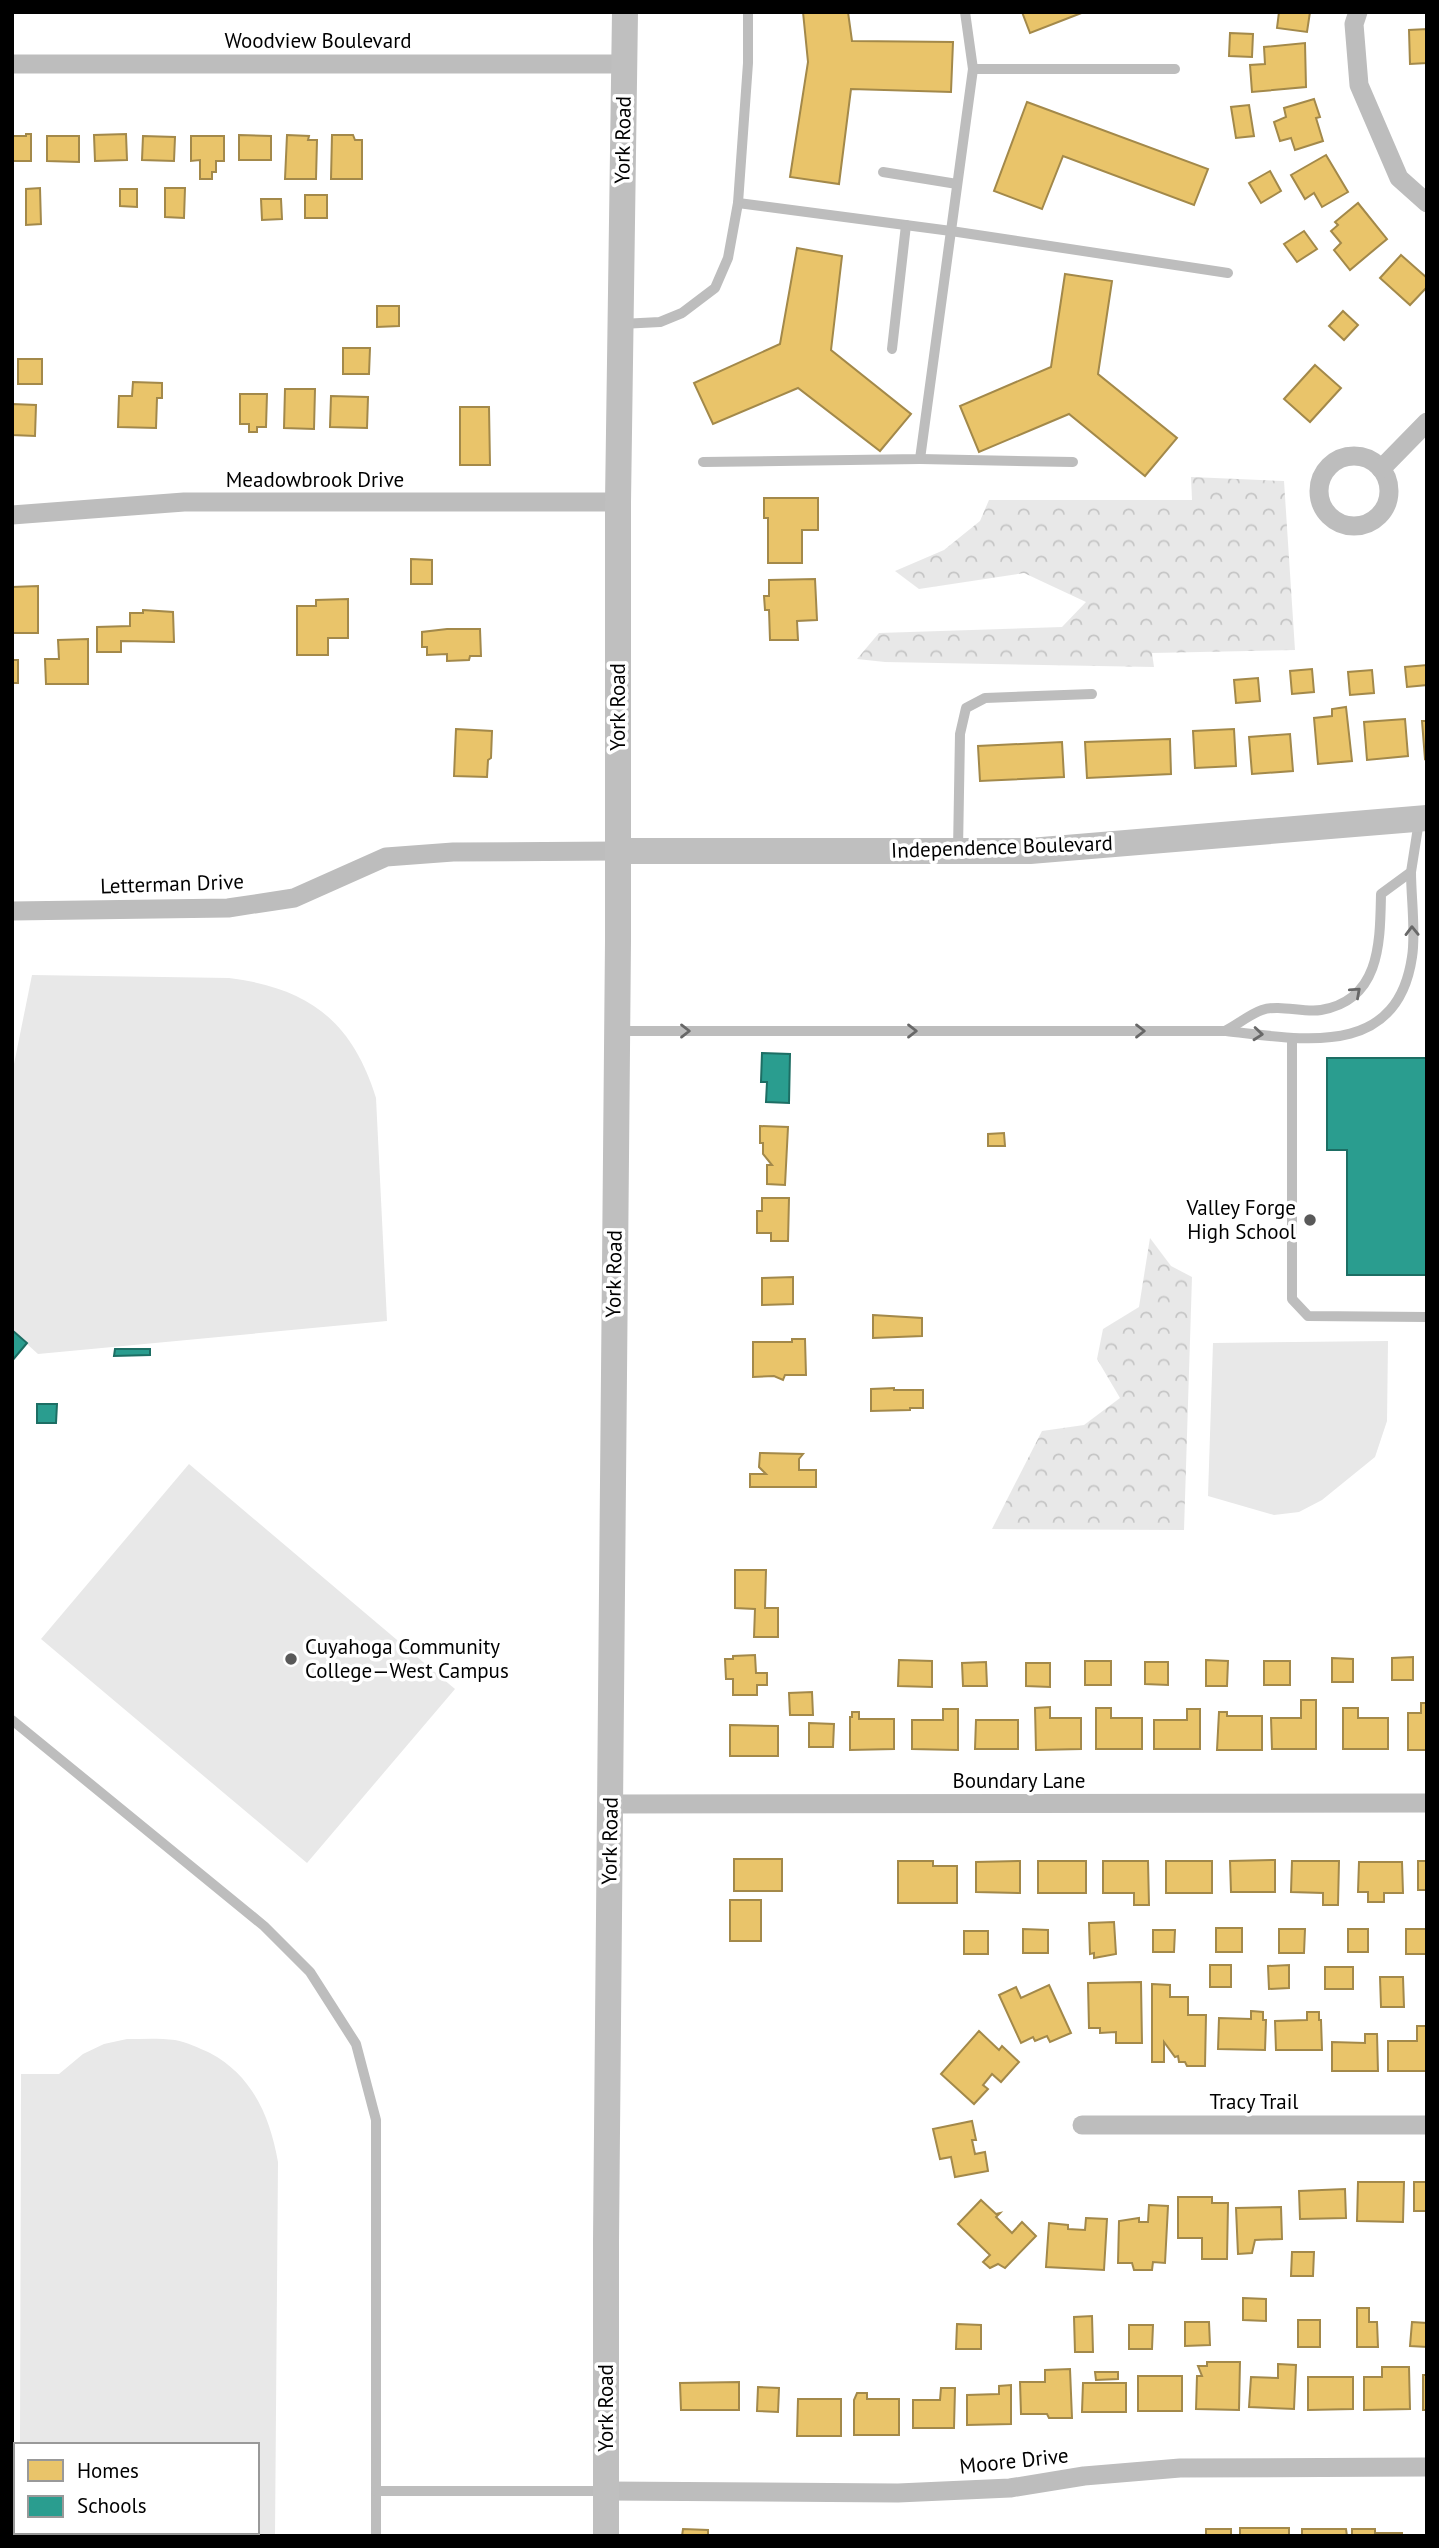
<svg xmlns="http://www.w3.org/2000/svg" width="1439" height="2548" viewBox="0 0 1439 2548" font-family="'PT Sans',sans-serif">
<defs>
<pattern id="forest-crowns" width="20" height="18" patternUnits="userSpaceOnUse" patternTransform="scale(1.75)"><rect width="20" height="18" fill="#e8e8e8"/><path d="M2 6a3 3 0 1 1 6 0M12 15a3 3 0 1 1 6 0" fill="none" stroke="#c5c5c5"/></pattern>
</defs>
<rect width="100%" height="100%" fill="#fff"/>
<g fill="#e8e8e8">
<path d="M32,975L229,978C309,988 352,1021 376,1098L387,1321L38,1354L17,1335L12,1326V1074Z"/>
<path d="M1388,1341L1387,1421L1375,1457L1322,1500L1299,1512L1274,1515L1208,1496L1213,1343Z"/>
<path d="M189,1464L455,1689L307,1863L41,1639Z"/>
<path d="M127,2039C143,2039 159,2038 175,2040C187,2042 199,2048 210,2053C253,2076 270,2117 278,2162L275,2536H35L33,2532H257V2445H20L21,2074H59L83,2054L104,2044Z"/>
</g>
<g fill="url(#forest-crowns)">
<path d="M1191,477L1284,481L1295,650L1152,653L1154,667L885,662L857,659L879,633L1062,627L1086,602L1024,573L919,589L895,571L944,550L980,521L989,500H1192Z"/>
<path d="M1150,1238L1171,1266L1192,1277L1184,1530L992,1529L1042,1431L1084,1425L1120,1398L1097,1359L1103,1329L1139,1307Z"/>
</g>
<g fill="#e9c46a" stroke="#a3894a" stroke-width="2">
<path d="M803,12H848L852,41L953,42L951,92L851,89L839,184L790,177L808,62Z"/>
<path d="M1022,12H1084L1030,33Z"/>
<path d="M1279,12H1310L1307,32L1277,28Z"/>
<path d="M1427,29V63L1410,64L1409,30Z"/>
<path d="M1230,33L1253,34L1252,57L1229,56Z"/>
<path d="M1305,43L1306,87L1252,92L1250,65L1265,64L1264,47Z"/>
<path d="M1314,99L1320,117L1316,118L1323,141L1295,150L1291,138L1280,141L1274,122L1286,117L1284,108Z"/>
<path d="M1027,102L1208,169L1194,205L1063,156L1042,209L994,191Z"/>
<path d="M1249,105L1254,136L1236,138L1231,107Z"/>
<path d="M26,134H31V161H12V136H26Z"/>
<path d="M126,134L127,160L95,161L94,135Z"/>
<path d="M239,135L271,136V160H239Z"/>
<path d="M287,135L309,136L308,140H317L316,179H285Z"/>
<path d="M332,135H353L355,140H362V179H331Z"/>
<path d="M47,136H79V162L47,161Z"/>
<path d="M143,136L175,137L174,161L142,160Z"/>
<path d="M191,136H224V161H216V172H212V179H200V160L191,161Z"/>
<path d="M1326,155L1348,192L1322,207L1314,193L1305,199L1291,175Z"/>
<path d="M1270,171L1281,191L1261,203L1249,183Z"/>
<path d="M40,188L41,224L26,225V189Z"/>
<path d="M165,188H185L184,218L165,217Z"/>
<path d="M120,189H137V207L120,206Z"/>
<rect x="305" y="195" width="22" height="23"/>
<path d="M261,199H281L282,219L262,220Z"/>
<path d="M1358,203L1387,239L1350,270L1334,250L1341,243L1331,231L1338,225L1335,222Z"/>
<path d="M1304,231L1317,249L1297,262L1284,244Z"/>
<path d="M797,248L842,256L831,350L911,414L880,451L798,388L713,424L694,383L780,344Z"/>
<path d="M1401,255L1427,278V287L1410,305L1380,278Z"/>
<path d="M1065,274L1112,281L1098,374L1177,438L1145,476L1069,414L979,452L960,406L1051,367Z"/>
<path d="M377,306H399V326L377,327Z"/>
<path d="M1343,311L1358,325L1344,340L1329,326Z"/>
<path d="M343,348H370L369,374H343Z"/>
<rect x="18" y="359" width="24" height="25"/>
<path d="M1315,365L1341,388L1310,422L1284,399Z"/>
<path d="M133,382L162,383V398H157L156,428L118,427L119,396H132Z"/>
<path d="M285,389H315L314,429L284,428Z"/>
<path d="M240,394H267L266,427H257V432H249V424H240Z"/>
<path d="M331,396L368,397L367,428L330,427Z"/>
<path d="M12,404L36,405L35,436L12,435Z"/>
<path d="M460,407H489L490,465H460Z"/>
<path d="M764,498H818V530H802V563H768V518H764Z"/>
<path d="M411,559L432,560V584H411Z"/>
<path d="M815,579L817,620L797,621L798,640H770L769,610H765L764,596H769V580Z"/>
<path d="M38,586V633H12V587Z"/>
<path d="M348,599V638H328V655H297V606H316V600Z"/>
<path d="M143,610L173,612L174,642L121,641V652H97V627L130,626V613H143Z"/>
<path d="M447,629H480L481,656H470L469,660L447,661V654L427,655V647H422V632Z"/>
<path d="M88,639V684H46L45,659H59L58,640Z"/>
<rect x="12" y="660" width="6" height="23"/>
<path d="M1427,665V685L1407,687L1405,667Z"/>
<path d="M1312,669L1314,692L1292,694L1290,671Z"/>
<path d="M1372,670L1374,693L1350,695L1348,672Z"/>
<path d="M1258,678L1260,701L1236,703L1234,680Z"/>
<path d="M1346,707L1352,761L1318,764L1314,718L1332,716V709Z"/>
<path d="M1405,719L1408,756L1367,760L1364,722Z"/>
<path d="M1422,721H1427V758L1425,759Z"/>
<path d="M456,729L492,731L491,758L488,760L487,777L454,776Z"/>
<path d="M1234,729L1236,766L1195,768L1193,731Z"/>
<path d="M1290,734L1293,771L1252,774L1249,737Z"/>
<path d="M1170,739L1171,774L1087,778L1085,742Z"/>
<path d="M1062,742L1064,777L980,781L978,746Z"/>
<path d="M760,1126L788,1127L785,1185L767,1184V1165H772L763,1154V1143H760Z"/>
<path d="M1004,1133L1005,1146H988V1134Z"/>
<path d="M762,1198H789L788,1241H771V1233H757V1211H762Z"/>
<path d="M793,1277V1304L762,1305V1278Z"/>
<path d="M873,1315L922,1318V1336L873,1338Z"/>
<path d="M792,1339H805L806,1375H785L783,1380L774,1376L753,1377V1342H792Z"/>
<path d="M894,1388V1390H923V1408H910V1410L871,1411V1389Z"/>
<path d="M760,1453L803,1454L799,1459V1470H816V1487H750V1474H766L759,1467Z"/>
<path d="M735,1570H766L765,1608H778V1637H754L755,1609L735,1608Z"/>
<path d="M755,1655L756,1673H767V1685H757V1695H733V1679H726L725,1659H733V1656Z"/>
<path d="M1413,1657V1680H1392V1658Z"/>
<path d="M1332,1658L1353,1659V1682H1332Z"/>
<path d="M899,1660L932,1661V1687L898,1686Z"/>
<path d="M1206,1660L1228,1661L1227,1686H1206Z"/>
<rect x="1085" y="1661" width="26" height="24"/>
<rect x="1264" y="1661" width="26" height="24"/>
<path d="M986,1662L987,1686H963L962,1663Z"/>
<path d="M1145,1662H1168V1685L1145,1684Z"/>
<path d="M1026,1663H1050V1687L1026,1686Z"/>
<path d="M812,1692L813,1715H790L789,1693Z"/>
<path d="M1301,1700H1316V1749H1272L1271,1718H1301Z"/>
<path d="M1421,1703H1427V1750H1408V1713H1421Z"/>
<path d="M1050,1707V1718H1081V1749L1036,1750L1035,1708Z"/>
<path d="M1096,1708H1111V1718H1142V1749H1096Z"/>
<path d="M1343,1708H1358V1718H1388V1749H1343Z"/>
<path d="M943,1709H958V1750L912,1749V1720H943Z"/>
<path d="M1187,1709H1200V1749H1154V1720H1187Z"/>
<path d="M852,1712H859V1719H894V1749L850,1750V1717H852Z"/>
<path d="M1219,1712H1227V1716H1262V1750H1217Z"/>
<path d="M976,1720H1018V1749H975Z"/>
<path d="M809,1723L834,1724L833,1747H809Z"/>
<path d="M730,1725L778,1726V1756H730Z"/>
<rect x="734" y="1859" width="48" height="32"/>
<path d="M1275,1860V1892H1231L1230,1861Z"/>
<path d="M898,1861H933V1866H957V1903H898Z"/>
<path d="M1020,1861V1893L976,1892V1862Z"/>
<rect x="1038" y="1861" width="48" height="32"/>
<path d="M1103,1861H1148L1149,1905H1134V1893H1103Z"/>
<rect x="1166" y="1861" width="46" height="32"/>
<path d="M1292,1861H1339L1338,1905H1323V1893L1291,1892Z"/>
<rect x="1418" y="1861" width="9" height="29"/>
<path d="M1359,1862H1402L1403,1893H1384V1902H1368V1892H1358Z"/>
<rect x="730" y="1900" width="31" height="41"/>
<path d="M1114,1922L1116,1954L1094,1958V1953L1090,1954L1089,1923Z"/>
<rect x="1216" y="1928" width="26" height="24"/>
<path d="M1023,1929L1048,1930V1953H1023Z"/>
<path d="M1279,1929H1305L1304,1953H1279Z"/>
<rect x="1348" y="1929" width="20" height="23"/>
<rect x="1406" y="1929" width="21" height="25"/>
<path d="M1153,1930H1175L1174,1952H1153Z"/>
<rect x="964" y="1931" width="24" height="23"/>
<rect x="1210" y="1965" width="21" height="22"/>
<path d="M1289,1965V1988L1269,1989L1268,1966Z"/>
<rect x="1325" y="1967" width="28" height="22"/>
<path d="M1380,1977H1403L1404,2007H1381Z"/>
<path d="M1141,1982L1142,2043H1116V2032L1100,2033V2028H1089L1088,1983Z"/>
<path d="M1152,1984L1170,1985V1997H1188V2015H1206L1205,2066H1187L1185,2062H1179L1178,2056L1175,2057L1164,2042V2062H1152Z"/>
<path d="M1049,1985L1071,2033L1050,2042L1047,2036L1035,2041L1033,2037L1021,2043L999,1995L1016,1987L1021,1998Z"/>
<path d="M1251,2011L1263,2012V2020H1266L1265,2050L1218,2049L1219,2018L1251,2019Z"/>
<path d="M1307,2012H1319V2020H1321L1322,2050H1276L1275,2021L1307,2020Z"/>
<path d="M1417,2026H1427V2071H1388V2041H1417Z"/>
<path d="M979,2031L999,2050L1002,2046L1019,2062L1001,2082L992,2074L983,2085L988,2089L974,2104L941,2074Z"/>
<path d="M1365,2034H1377L1378,2071H1332V2042L1365,2043Z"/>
<path d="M972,2121L976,2140H972L975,2154L985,2152L988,2171L955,2177L951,2157L940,2159L933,2129Z"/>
<path d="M1358,2182H1404L1403,2222L1357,2221Z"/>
<rect x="1414" y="2182" width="13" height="29"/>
<path d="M1345,2189L1346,2218L1300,2219L1299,2191Z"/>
<path d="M1178,2197H1212V2203H1228L1227,2259H1202V2238H1178Z"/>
<path d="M981,2200L996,2214L1000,2213L996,2217L1012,2233L1022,2222L1036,2236L1005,2268L998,2264L990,2268L983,2262L990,2255L958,2224Z"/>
<path d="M1149,2205L1168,2206L1165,2263L1153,2262L1152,2270H1134L1132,2263H1118L1119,2221L1139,2218V2222H1148Z"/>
<path d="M1281,2207L1282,2239L1255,2240L1252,2253L1238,2254L1236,2208Z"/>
<path d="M1086,2218L1107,2219L1104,2270L1046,2267L1049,2223L1068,2225V2229L1085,2230Z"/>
<path d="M1292,2252H1314L1313,2276H1291Z"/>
<path d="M1243,2298L1266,2299V2321L1243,2320Z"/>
<path d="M1357,2308H1369V2322H1377L1378,2347H1357Z"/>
<path d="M1092,2316L1093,2352H1075L1074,2317Z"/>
<rect x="1298" y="2320" width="22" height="27"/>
<path d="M1185,2322H1209L1210,2345L1185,2346Z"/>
<path d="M1412,2322L1427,2323V2347L1410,2346Z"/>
<path d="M957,2324L981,2325V2349H956Z"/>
<path d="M1129,2325H1153L1152,2349H1129Z"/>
<path d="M1207,2362H1240L1239,2410L1196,2409L1197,2376H1202L1198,2366H1207Z"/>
<path d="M1278,2364L1296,2365L1294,2409L1249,2407L1251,2377L1278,2378Z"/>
<path d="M1382,2367H1409L1410,2409L1364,2410V2377H1382Z"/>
<path d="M1070,2369L1072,2418H1049L1047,2414H1021L1020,2382H1045V2370Z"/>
<path d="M1095,2372H1118V2379L1096,2380Z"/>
<rect x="1423" y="2375" width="4" height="35"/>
<rect x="1138" y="2376" width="44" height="35"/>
<path d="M1308,2377H1353V2409L1308,2410Z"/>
<path d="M739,2382V2410H681L680,2383Z"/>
<path d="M1083,2383H1126V2412H1082Z"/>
<path d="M1011,2385V2424L967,2425V2395L999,2394V2386Z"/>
<path d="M758,2387L779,2388L778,2412L757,2411Z"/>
<path d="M941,2388H955L954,2428H913V2400H940Z"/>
<path d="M857,2393H867V2399H899V2435H854V2400Z"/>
<path d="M798,2399H841V2436H797Z"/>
<rect x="1240" y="2528" width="49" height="8"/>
<path d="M683,2529L708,2530V2536H682Z"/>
<rect x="1206" y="2529" width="25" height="7"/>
<path d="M1302,2529H1346L1347,2536H1302Z"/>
<path d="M1352,2529H1375V2533H1402V2536H1352Z"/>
</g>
<g fill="#2a9d8f" stroke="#1d6e64" stroke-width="2">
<path d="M762,1053L790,1054L789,1103L766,1102L767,1082H761Z"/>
<path d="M1327,1058H1427V1275H1347V1150H1327Z"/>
<path d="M12,1330L27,1343L12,1361Z"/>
<path d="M115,1349H150V1355L114,1356Z"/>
<path d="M37,1404H57L56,1423H37Z"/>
</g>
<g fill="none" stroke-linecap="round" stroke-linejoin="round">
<g stroke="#bdbdbd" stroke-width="10">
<path d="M973,69H1175"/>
<path d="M883,172L957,184"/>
<path d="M738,203L951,231L1228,273"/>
<path d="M621,324L660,322L682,313L715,288L728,258L738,203L748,63V12"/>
<path d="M892,349L906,225"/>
<path d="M920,459L1073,462"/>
<path d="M703,462L920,459L973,69L965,12"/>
<path d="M958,850L960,734L966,708L985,698L1092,694"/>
<path d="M617,1031H1225C1237,1025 1250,1014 1262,1010C1280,1004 1303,1013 1321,1010C1381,1000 1380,941 1381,894L1411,872L1419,821"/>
<path d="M1226,1031C1301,1039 1397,1060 1412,957C1416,933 1411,897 1411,872"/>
<path d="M1292,1038V1299L1308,1316L1427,1317"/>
<path d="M12,1720L264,1926L310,1972L356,2044L376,2120V2536"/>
<path d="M376,2491H603"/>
</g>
<g stroke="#bdbdbd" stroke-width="19">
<path d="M1358,12L1354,24L1359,85L1399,178L1427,203"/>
<path d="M12,64H625"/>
<circle cx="1354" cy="491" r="35"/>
<path d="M1381,469L1427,422"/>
<path d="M12,515L184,502H618"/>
<path d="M12,911L228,908L294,898L386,857L453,852L618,851"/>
<path d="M611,1804L1427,1803"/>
<path d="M1082,2125H1427"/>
<path d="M606,2491L898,2493L1010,2488L1084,2476L1180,2468L1427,2467"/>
</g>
<g stroke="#bfbfbf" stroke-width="26">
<path d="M618,851H1030L1427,818"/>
<path d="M606,2536V2241L618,941V502L625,12"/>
</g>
</g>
<defs><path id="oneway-chevron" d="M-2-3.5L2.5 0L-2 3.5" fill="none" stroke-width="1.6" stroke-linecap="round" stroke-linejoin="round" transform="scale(1.75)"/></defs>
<g stroke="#686868">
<use href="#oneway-chevron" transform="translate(1412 931) rotate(-91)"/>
<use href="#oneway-chevron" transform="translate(1356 992) rotate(-42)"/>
<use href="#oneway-chevron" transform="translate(685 1031)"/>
<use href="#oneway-chevron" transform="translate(912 1031)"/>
<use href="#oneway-chevron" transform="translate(1140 1031)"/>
<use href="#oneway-chevron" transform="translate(1258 1034) rotate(5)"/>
</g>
<g fill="#595959" stroke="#fff" stroke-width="2.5">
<circle cx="1310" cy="1220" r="7"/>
<circle cx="291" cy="1659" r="7"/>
</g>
<g text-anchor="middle" stroke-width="7" stroke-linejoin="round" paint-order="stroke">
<g font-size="21" fill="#000" stroke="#fff">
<text x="318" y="48">Woodview Boulevard</text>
<text transform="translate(623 140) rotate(-89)" y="7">York Road</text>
<text x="315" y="487">Meadowbrook Drive</text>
<text transform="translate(618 707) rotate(-90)" y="7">York Road</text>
<text transform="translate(1002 847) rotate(-2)" y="7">Independence Boulevard</text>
<text transform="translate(172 884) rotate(-2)" y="7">Letterman Drive</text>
<text transform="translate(614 1274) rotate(-89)" y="7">York Road</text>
<text x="1019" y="1788">Boundary Lane</text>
<text transform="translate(610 1841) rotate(-89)" y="7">York Road</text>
<text x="1254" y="2109">Tracy Trail</text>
<text transform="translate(606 2408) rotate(-90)" y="7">York Road</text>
<text transform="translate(1014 2461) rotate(-6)" y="7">Moore Drive</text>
</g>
<g font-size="21" fill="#000" stroke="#fff" text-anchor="end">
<text x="1296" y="1215">Valley Forge<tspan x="1296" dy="24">High School</tspan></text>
<text x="305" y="1654" text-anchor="start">Cuyahoga Community<tspan x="305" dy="24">College—West Campus</tspan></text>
</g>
</g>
<rect width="1439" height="2548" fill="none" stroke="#000000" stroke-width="28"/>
<rect x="14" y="2443" width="245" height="91" fill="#ffffff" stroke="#999999" stroke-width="2"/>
<rect x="28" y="2460" width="35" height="21" fill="#e9c46a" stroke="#999999" stroke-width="2"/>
<text x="77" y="2478" font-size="21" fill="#000000">Homes</text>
<rect x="28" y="2496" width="35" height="21" fill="#2a9d8f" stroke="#999999" stroke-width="2"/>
<text x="77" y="2513" font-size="21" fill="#000000">Schools</text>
</svg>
